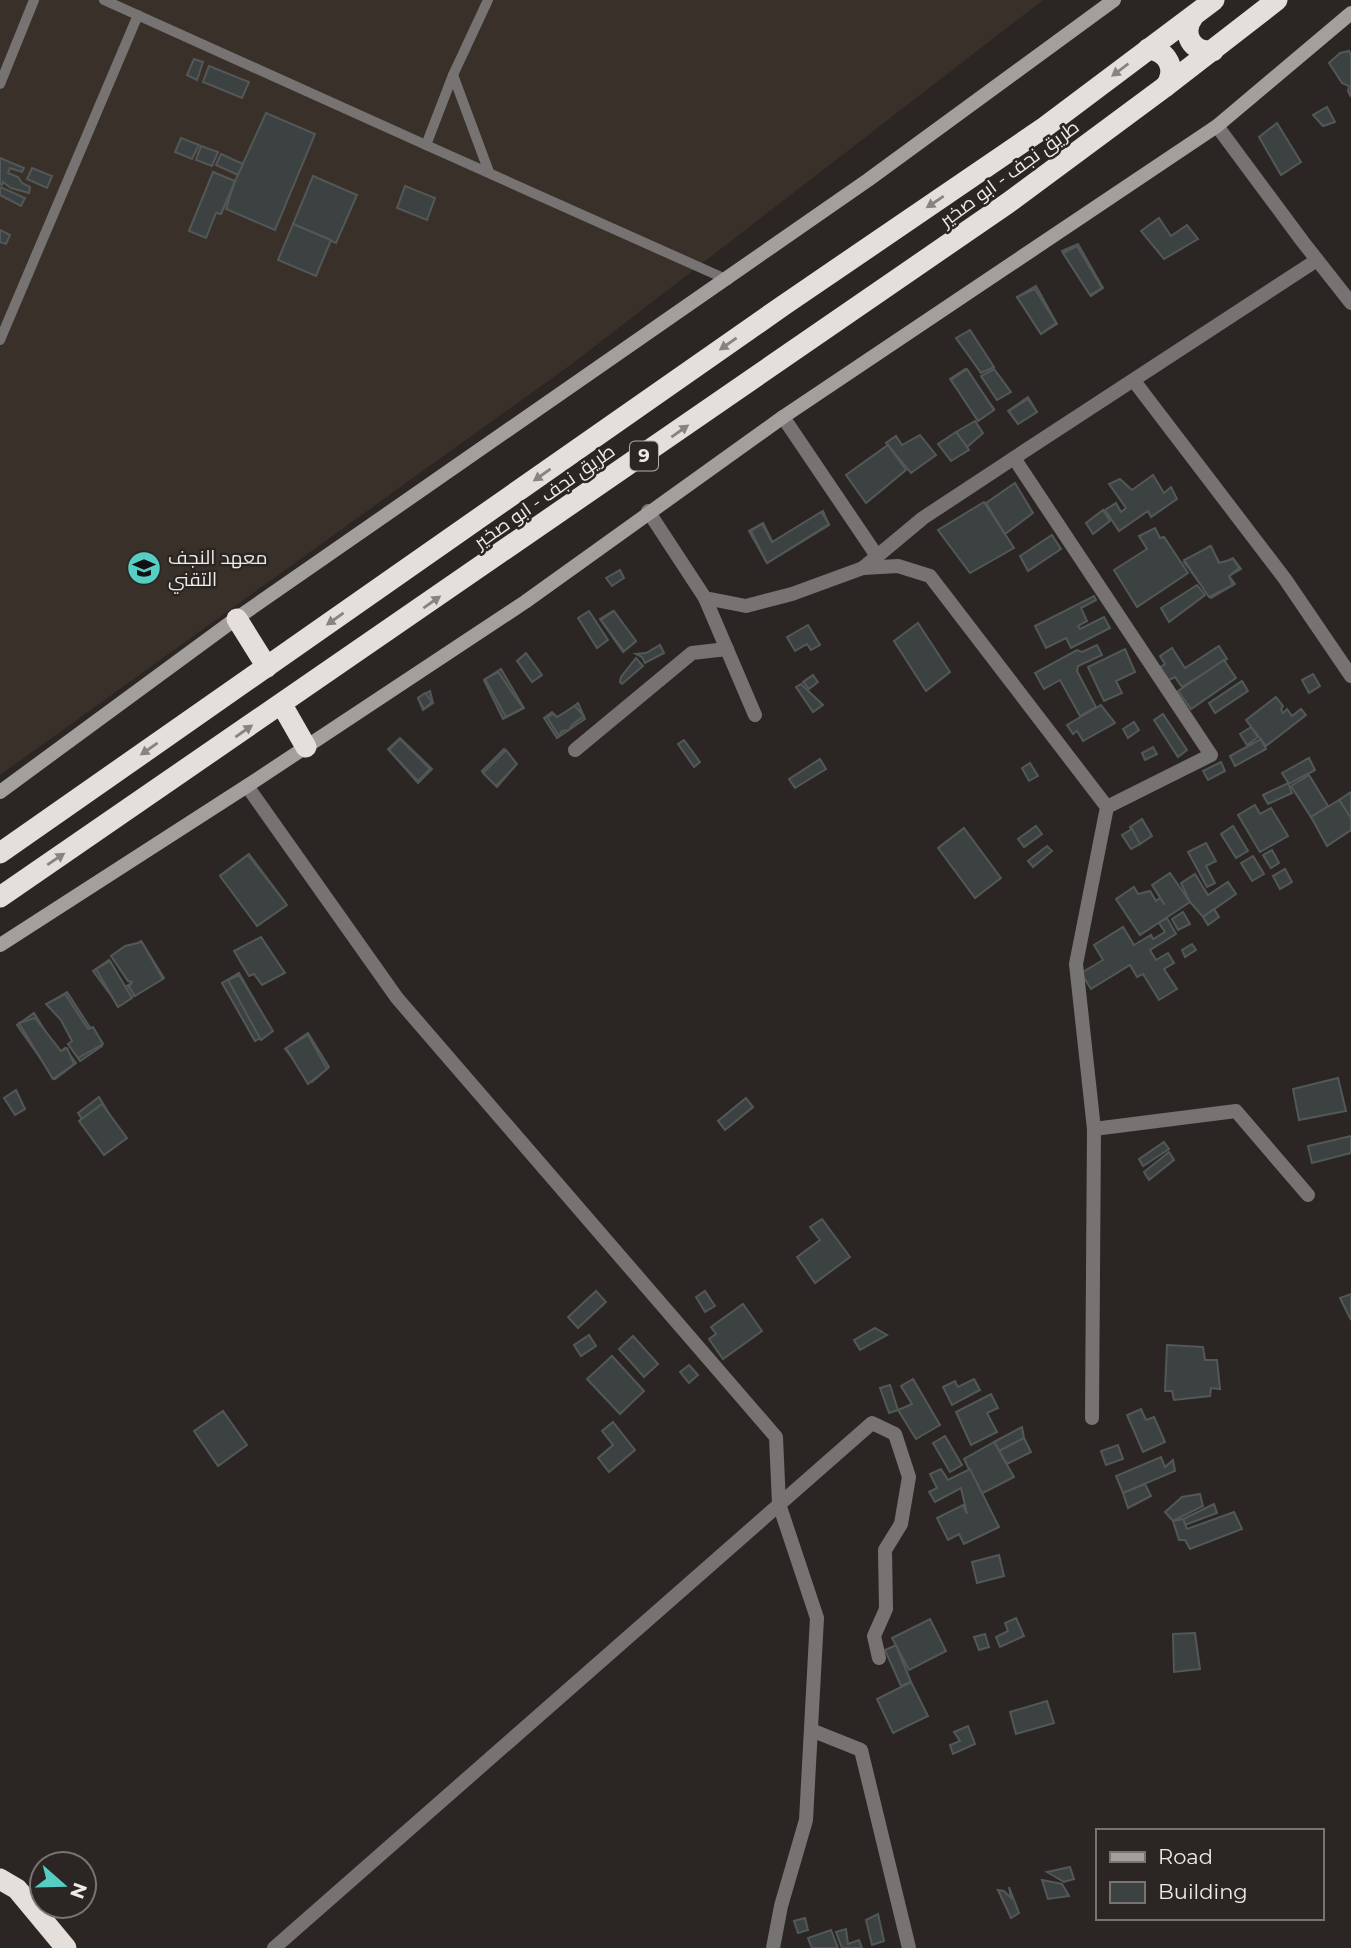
<svg xmlns="http://www.w3.org/2000/svg" width="1351" height="1948" viewBox="0 0 1351 1948" font-family="Montserrat,Cairo,sans-serif">
<rect width="100%" height="100%" fill="#2b2624"/>
<path fill="#3a302a" d="M0,0H1043L577,360L0,775Z"/>
<g fill="#3c4241" stroke="#525857" stroke-width="2">
<path d="M1349,51L1351,55V97L1348,91L1349,86L1342,83L1329,63L1340,53Z"/>
<path d="M194,59L203,62L197,80L187,75Z"/>
<path d="M209,66L249,82L242,98L203,82Z"/>
<path d="M1327,107L1335,122L1323,126L1313,115Z"/>
<path d="M266,113L315,134L275,230L226,209L235,181Z"/>
<path d="M1277,123L1301,162L1281,175L1259,137Z"/>
<path d="M181,138L199,145L192,159L175,152Z"/>
<path d="M201,146L218,152L212,166L196,160Z"/>
<path d="M221,154L243,164L238,175L216,165Z"/>
<path d="M0,158L24,168L22,172L10,168L8,173L18,177L22,183L30,187L29,193L11,188L3,182L2,185L0,184Z"/>
<path d="M32,168L52,176L47,188L27,179Z"/>
<path d="M213,172L235,181L221,214L216,213L206,238L189,231Z"/>
<path d="M313,176L357,195L336,243L293,224Z"/>
<path d="M405,186L435,198L427,220L397,208Z"/>
<path d="M0,187L25,198L21,206L0,195Z"/>
<path d="M1159,218L1171,236L1187,225L1198,239L1164,259L1141,231Z"/>
<path d="M293,224L331,240L316,276L278,260Z"/>
<path d="M0,230L10,235L6,244L0,242Z"/>
<path d="M1078,244L1103,288L1091,296L1062,251Z"/>
<path d="M1077,246L1102,288L1090,295L1063,253Z"/>
<path d="M1036,286L1057,324L1041,334L1017,297Z"/>
<path d="M1035,289L1056,323L1041,334L1017,297Z"/>
<path d="M970,330L994,367L981,373L956,338Z"/>
<path d="M965,369L994,409L978,418L950,379Z"/>
<path d="M967,369L994,410L978,421L951,380Z"/>
<path d="M994,369L1011,392L997,400L981,376Z"/>
<path d="M1028,397L1037,412L1018,424L1008,411Z"/>
<path d="M1028,399L1037,412L1018,424L1009,411Z"/>
<path d="M975,421L983,433L967,447L956,432Z"/>
<path d="M956,432L969,450L951,461L938,444Z"/>
<path d="M920,435L936,455L911,473L886,443L896,436L902,445Z"/>
<path d="M888,445L906,470L866,503L846,475Z"/>
<path d="M1153,475L1164,493L1171,487L1177,499L1151,517L1148,511L1119,531L1105,510L1116,503L1121,512L1126,508L1109,484L1120,479L1132,490Z"/>
<path d="M1015,483L1033,513L1005,534L986,503Z"/>
<path d="M984,502L1014,548L970,573L938,530Z"/>
<path d="M1103,510L1110,521L1093,534L1086,523Z"/>
<path d="M823,511L829,525L767,563L749,531L763,523L773,543Z"/>
<path d="M821,512L829,524L767,563L751,531L762,524L772,542Z"/>
<path d="M1155,528L1160,538L1164,537L1188,573L1137,607L1114,570L1147,549L1139,536Z"/>
<path d="M1052,535L1061,549L1028,571L1020,556Z"/>
<path d="M1210,546L1219,562L1214,568L1233,558L1241,569L1229,576L1235,584L1211,598L1184,562Z"/>
<path d="M1211,546L1219,563L1233,559L1239,568L1229,576L1233,585L1209,597L1184,560Z"/>
<path d="M620,570L624,578L612,586L606,578Z"/>
<path d="M1197,585L1205,595L1169,622L1161,608Z"/>
<path d="M1094,596L1096,600L1081,608L1087,621L1078,626L1080,629L1104,617L1110,628L1071,648L1066,638L1046,648L1035,626Z"/>
<path d="M589,611L608,640L597,648L578,618Z"/>
<path d="M613,611L635,642L623,652L600,619Z"/>
<path d="M614,611L636,641L624,651L601,620Z"/>
<path d="M918,623L950,672L926,691L894,641Z"/>
<path d="M808,625L820,645L811,650L807,644L795,651L787,637Z"/>
<path d="M660,645L664,653L645,663L642,657L636,654L646,653Z"/>
<path d="M1097,645L1102,655L1078,666L1077,671L1096,707L1080,716L1060,680L1044,689L1035,673L1077,650L1082,652Z"/>
<path d="M1219,646L1227,659L1182,687L1175,677L1167,681L1159,668L1165,664L1160,656L1172,648L1185,668Z"/>
<path d="M1125,649L1135,672L1116,681L1122,693L1104,701L1088,667Z"/>
<path d="M526,653L542,675L532,682L517,661Z"/>
<path d="M636,658L643,666L622,684L620,682L621,677Z"/>
<path d="M1224,660L1236,678L1191,709L1178,691Z"/>
<path d="M501,669L524,708L503,719L484,680Z"/>
<path d="M498,672L523,708L506,717L485,679Z"/>
<path d="M1313,674L1320,686L1309,693L1302,680Z"/>
<path d="M813,675L818,682L809,689L803,682Z"/>
<path d="M1242,681L1248,691L1215,713L1209,703Z"/>
<path d="M801,684L823,705L813,712L796,687Z"/>
<path d="M430,691L433,703L423,710L418,698Z"/>
<path d="M425,693L432,702L424,709L418,698Z"/>
<path d="M1276,697L1283,706L1281,710L1283,713L1287,709L1292,716L1301,709L1306,715L1266,746L1246,720Z"/>
<path d="M578,703L585,719L557,738L544,718L552,712L558,718Z"/>
<path d="M1101,705L1115,723L1083,741L1077,731L1073,734L1067,725Z"/>
<path d="M575,706L584,716L572,725L569,730L562,731L559,736L547,717L553,714L557,717Z"/>
<path d="M1163,714L1187,750L1178,757L1154,720Z"/>
<path d="M1134,722L1139,730L1128,738L1123,729Z"/>
<path d="M1251,727L1258,737L1247,745L1240,734Z"/>
<path d="M400,738L432,769L418,783L388,749Z"/>
<path d="M400,739L430,769L418,781L389,750Z"/>
<path d="M1261,739L1266,749L1235,766L1230,756Z"/>
<path d="M684,740L700,762L694,767L678,744Z"/>
<path d="M1153,747L1157,754L1145,760L1142,753Z"/>
<path d="M504,749L516,765L497,787L482,771Z"/>
<path d="M506,750L517,764L496,786L483,773Z"/>
<path d="M1309,758L1315,770L1289,784L1282,773Z"/>
<path d="M820,759L826,769L795,788L789,779Z"/>
<path d="M1221,762L1225,771L1208,780L1203,771Z"/>
<path d="M1030,763L1038,776L1029,781L1022,768Z"/>
<path d="M1309,775L1328,806L1311,817L1291,786Z"/>
<path d="M1288,783L1292,793L1268,804L1263,795Z"/>
<path d="M1351,792V818L1339,800Z"/>
<path d="M1339,800L1351,818V830L1327,846L1311,817Z"/>
<path d="M1255,805L1260,814L1271,808L1288,836L1260,852L1238,815Z"/>
<path d="M1142,819L1152,836L1140,844L1130,827Z"/>
<path d="M1036,826L1042,834L1024,847L1018,839Z"/>
<path d="M1233,826L1248,851L1236,858L1221,834Z"/>
<path d="M964,828L1001,878L975,898L938,848Z"/>
<path d="M1132,829L1140,844L1131,849L1122,835Z"/>
<path d="M1206,843L1216,861L1206,866L1215,883L1207,887L1188,852Z"/>
<path d="M1047,846L1052,851L1033,867L1028,861Z"/>
<path d="M1272,850L1279,863L1271,868L1263,855Z"/>
<path d="M249,854L285,902L257,923L221,875Z"/>
<path d="M248,855L287,905L257,926L220,876Z"/>
<path d="M1253,856L1264,874L1252,881L1241,863Z"/>
<path d="M1285,869L1292,882L1280,889L1273,876Z"/>
<path d="M1170,873L1190,902L1140,935L1116,899L1134,887L1138,894L1150,891L1156,901L1160,898L1165,905L1152,885Z"/>
<path d="M1195,874L1208,895L1228,882L1236,894L1203,917L1190,902L1181,883Z"/>
<path d="M1214,909L1219,917L1208,925L1203,917Z"/>
<path d="M1183,912L1190,924L1178,930L1172,919Z"/>
<path d="M1167,918L1176,934L1150,950L1156,960L1168,953L1174,963L1164,969L1177,989L1159,1000L1143,974L1137,977L1130,965L1091,989L1081,973L1103,960L1094,945L1123,927L1134,945L1151,935L1153,939L1165,932L1159,923Z"/>
<path d="M261,937L285,973L262,985L254,974L249,976L234,951Z"/>
<path d="M141,941L164,978L118,1005L93,971L109,960L125,987L141,977L125,952Z"/>
<path d="M142,942L163,979L135,996L129,987L132,982L128,981L111,956L125,946Z"/>
<path d="M1192,944L1196,950L1185,957L1182,950Z"/>
<path d="M110,961L132,998L118,1007L96,969Z"/>
<path d="M239,973L272,1031L255,1041L222,983Z"/>
<path d="M239,975L273,1031L261,1040L228,980Z"/>
<path d="M67,992L102,1046L80,1061L69,1044L76,1040L49,1003Z"/>
<path d="M65,994L88,1029L93,1027L103,1044L78,1058L68,1044L72,1041L61,1020L46,1004Z"/>
<path d="M34,1013L59,1053L65,1048L76,1063L55,1079L17,1025Z"/>
<path d="M35,1018L61,1051L67,1048L74,1064L53,1079L19,1023Z"/>
<path d="M308,1033L329,1067L312,1082L285,1049Z"/>
<path d="M308,1035L327,1069L308,1084L286,1048Z"/>
<path d="M1338,1078L1346,1111L1299,1120L1293,1089Z"/>
<path d="M16,1090L25,1109L15,1115L4,1098Z"/>
<path d="M99,1097L123,1137L103,1151L78,1113Z"/>
<path d="M746,1098L753,1107L725,1130L718,1121Z"/>
<path d="M102,1104L127,1138L104,1155L79,1121Z"/>
<path d="M1351,1136V1153L1312,1163L1308,1146Z"/>
<path d="M1164,1142L1169,1149L1143,1166L1139,1159Z"/>
<path d="M1169,1152L1174,1160L1149,1180L1144,1172Z"/>
<path d="M822,1219L850,1257L815,1283L797,1257L820,1240L810,1227Z"/>
<path d="M596,1291L606,1302L578,1328L568,1317Z"/>
<path d="M705,1291L715,1306L705,1312L696,1297Z"/>
<path d="M1351,1294V1320L1340,1298Z"/>
<path d="M743,1304L762,1331L723,1359L709,1339L716,1334L711,1327Z"/>
<path d="M875,1328L887,1335L860,1350L854,1340Z"/>
<path d="M589,1335L596,1346L581,1356L574,1345Z"/>
<path d="M633,1336L658,1364L644,1377L619,1349Z"/>
<path d="M1167,1345L1203,1347L1205,1360H1217L1220,1389L1211,1388L1210,1396L1174,1400L1172,1391H1165Z"/>
<path d="M612,1356L644,1391L620,1414L587,1379Z"/>
<path d="M689,1365L698,1375L689,1383L680,1372Z"/>
<path d="M913,1379L940,1425L916,1439L898,1410L912,1404L901,1386Z"/>
<path d="M974,1379L980,1390L952,1405L943,1387L955,1381L958,1387Z"/>
<path d="M890,1385L898,1410L889,1413L880,1388Z"/>
<path d="M991,1394L998,1408L987,1413L997,1432L971,1445L956,1412Z"/>
<path d="M1141,1409L1146,1420L1154,1417L1165,1442L1143,1452L1127,1415Z"/>
<path d="M223,1411L247,1445L218,1466L194,1431Z"/>
<path d="M613,1422L635,1450L609,1472L598,1458L613,1445L602,1431Z"/>
<path d="M1022,1427L1024,1438L999,1451L994,1442Z"/>
<path d="M945,1436L962,1465L950,1472L933,1443Z"/>
<path d="M1024,1438L1031,1452L1007,1464L999,1451Z"/>
<path d="M994,1442L1014,1477L981,1494L964,1459Z"/>
<path d="M1118,1445L1123,1459L1106,1465L1101,1451Z"/>
<path d="M1161,1457L1165,1467L1173,1460L1175,1471L1123,1493L1116,1476Z"/>
<path d="M941,1469L948,1480L970,1469L999,1527L964,1544L959,1534L948,1540L937,1518L963,1505L967,1514L961,1488L935,1502L929,1492L937,1488L930,1474Z"/>
<path d="M1145,1484L1151,1496L1128,1508L1123,1493Z"/>
<path d="M1200,1494L1203,1506L1173,1521L1165,1512L1182,1497Z"/>
<path d="M1214,1504L1217,1513L1185,1525L1183,1519Z"/>
<path d="M1234,1512L1242,1529L1190,1549L1185,1540H1179L1173,1521L1183,1519L1187,1529Z"/>
<path d="M999,1555L1004,1576L977,1583L972,1562Z"/>
<path d="M1016,1618L1024,1636L1000,1647L996,1637L1008,1631L1005,1623Z"/>
<path d="M930,1619L946,1651L909,1670L892,1638Z"/>
<path d="M1195,1633L1200,1669L1174,1672L1173,1634Z"/>
<path d="M985,1634L989,1647L979,1650L974,1637Z"/>
<path d="M896,1645L911,1682L901,1686L885,1650Z"/>
<path d="M911,1682L928,1716L893,1733L877,1699Z"/>
<path d="M1047,1701L1054,1723L1016,1734L1010,1712Z"/>
<path d="M968,1726L975,1744L953,1754L950,1745L960,1741L954,1732Z"/>
<path d="M1070,1867L1074,1879L1064,1882L1047,1872Z"/>
<path d="M1042,1880L1062,1884L1069,1896L1048,1899Z"/>
<path d="M1009,1887L1019,1913L1011,1918L998,1890L1004,1891L1011,1898Z"/>
<path d="M878,1914L884,1941L872,1945L866,1920Z"/>
<path d="M805,1918L808,1930L798,1933L794,1921Z"/>
<path d="M846,1929L848,1944L859,1940L862,1948H842L836,1932Z"/>
<path d="M831,1930L838,1948H812L808,1938Z"/>
</g>
<g fill="none" stroke-linecap="round" stroke-linejoin="round">
<g stroke="#767372" stroke-width="10">
<path d="M104,0L426,145"/>
<path d="M488,0L453,75L426,145L728,280"/>
<path d="M453,75L489,172"/>
<path d="M0,84L34,0"/>
<path d="M0,340L138,15"/>
</g>
<g stroke="#767372" stroke-width="14">
<path d="M1217,126L1303,242L1351,303"/>
<path d="M1134,381L1285,579L1351,676"/>
<path d="M783,417L877,556"/>
<path d="M648,511L705,598L746,606L792,594L863,568L898,566L930,576L1107,807L1076,964L1094,1129L1092,1418"/>
<path d="M863,568L923,518L1014,458"/>
<path d="M705,598L755,715"/>
<path d="M575,750L692,653L727,649"/>
<path d="M247,786L397,998L776,1437L779,1504L817,1618L806,1820L781,1906L773,1948"/>
<path d="M1107,807L1211,755L1014,458L1317,260"/>
<path d="M1094,1129L1236,1111L1308,1195"/>
<path d="M811,1730L861,1750L909,1948"/>
<path d="M274,1948L872,1423L895,1434L909,1477L901,1524L885,1550L886,1609L874,1636L879,1658"/>
</g>
<g stroke="#a39f9d" stroke-width="14">
<path d="M0,792L230,623L868,180L1114,0"/>
<path d="M0,945L247,786L525,602L783,417L1217,126L1351,13"/>
</g>
<g stroke="#e5dfdb" stroke-width="21">
<path d="M1193,17C1181,34 1192,53 1213,51"/>
<path d="M1148,49C1168,51 1177,69 1166,86"/>
<path d="M237,619L267,667"/>
<path d="M282,705L306,747"/>
<path d="M0,853L784,305L1045,127L1214,0"/>
<path d="M0,897L1008,203L1166,86L1277,0"/>
<path d="M0,1879L17,1889L66,1948"/>
</g>
</g>
<defs><path id="oneway-solid" d="M-6-.8H1V-3.2L6.5 0L1 3.2V.8H-6Z" transform="scale(1.75)"/></defs>
<g fill="#888280">
<use href="#oneway-solid" transform="translate(1120 70) rotate(143)"/>
<use href="#oneway-solid" transform="translate(935 202) rotate(146)"/>
<use href="#oneway-solid" transform="translate(728 344) rotate(145)"/>
<use href="#oneway-solid" transform="translate(680 431) rotate(-35)"/>
<use href="#oneway-solid" transform="translate(542 475) rotate(145)"/>
<use href="#oneway-solid" transform="translate(432 602) rotate(-35)"/>
<use href="#oneway-solid" transform="translate(335 619) rotate(145)"/>
<use href="#oneway-solid" transform="translate(244 731) rotate(-35)"/>
<use href="#oneway-solid" transform="translate(149 749) rotate(145)"/>
<use href="#oneway-solid" transform="translate(56 859) rotate(-34)"/>
</g>
<defs>
<g id="university-disc" transform="scale(1.75)"><circle r="9.5" fill="#56cec3" stroke="#2b2624"/><path d="M0-5L7-2L0 1L-7-2ZM-4 1L0 2.5L4 1V4Q0 6-4 4Z" fill="#111"/></g>
</defs>
<g fill-rule="evenodd">
<use href="#university-disc" x="144" y="568"/>
</g>
<g text-anchor="middle" stroke-width="5" stroke-linejoin="round" paint-order="stroke">
<rect fill="#2b2624" stroke="#b3afad" stroke-width="2" x="630" y="441.5" width="28" height="29" rx="5"/>
<g font-size="18" font-weight="bold" fill="#edeae8">
<text x="644" y="462">9</text>
</g>
<g font-size="19" fill="#edeae8" stroke="#2b2624">
<text transform="translate(1009 173) rotate(-36)" y="7">طريق نجف - ابو صخير</text>
<text transform="translate(544 496) rotate(-35)" y="7">طريق نجف - ابو صخير</text>
</g>
<g font-size="19" fill="#edeae8" stroke="#2b2624" text-anchor="start">
<text x="168" y="564">معهد النجف<tspan x="168" dy="22">التقني</tspan></text>
</g>
</g>
<rect x="1096" y="1829" width="228" height="91" fill="#2b2624" stroke="#797472" stroke-width="2"/>
<rect x="1110" y="1852" width="35" height="10" fill="#a39f9d" stroke="#797472" stroke-width="2"/>
<text x="1158" y="1864" font-size="21" fill="#edeae8">Road</text>
<rect x="1110" y="1882" width="35" height="21" fill="#3c4241" stroke="#797472" stroke-width="2"/>
<text x="1158" y="1899" font-size="21" fill="#edeae8">Building</text>
<g transform="translate(63 1885) rotate(110)"><circle r="33" fill="#2b2624" stroke="#797472" stroke-width="2"/>
<path d="M0-5L12 26L0 18L-12 26Z" fill="#56cec3"/>
<text y="-10" font-size="19" font-weight="bold" text-anchor="middle" fill="#edeae8">N</text>
</g>
</svg>
